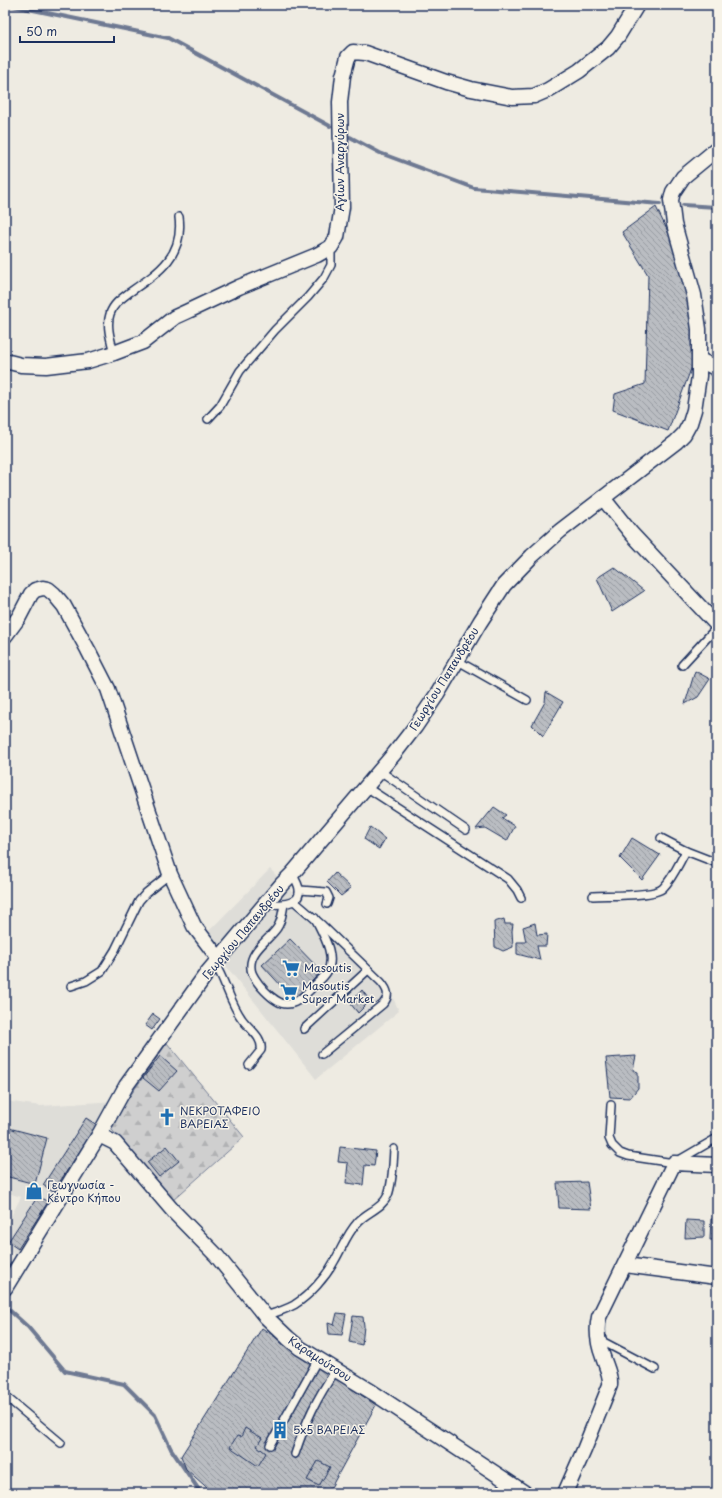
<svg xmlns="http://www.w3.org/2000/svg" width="722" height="1498" viewBox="0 0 722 1498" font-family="'Playpen Sans',sans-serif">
<defs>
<pattern id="forest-firs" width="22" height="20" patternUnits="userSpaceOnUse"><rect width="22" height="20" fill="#cfcfcf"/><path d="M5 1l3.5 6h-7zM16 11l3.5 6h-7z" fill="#b1b2b4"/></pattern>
<pattern id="building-back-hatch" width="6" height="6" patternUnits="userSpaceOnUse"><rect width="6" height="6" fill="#babdc2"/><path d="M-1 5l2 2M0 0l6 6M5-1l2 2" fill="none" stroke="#969aa1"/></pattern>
</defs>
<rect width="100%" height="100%" fill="#eeebe2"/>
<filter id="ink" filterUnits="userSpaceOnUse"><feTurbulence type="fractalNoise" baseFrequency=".025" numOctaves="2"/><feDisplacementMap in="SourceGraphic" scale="8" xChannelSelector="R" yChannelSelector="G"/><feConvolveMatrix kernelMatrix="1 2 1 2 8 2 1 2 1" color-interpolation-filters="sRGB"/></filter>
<g filter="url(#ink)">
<g fill="#deddd8">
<path d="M270,869L393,998L399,1011L316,1079L203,937Z"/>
<path d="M5,1101L41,1106L115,1101L19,1259L5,1247V1228L21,1197L5,1192Z"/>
</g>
<path fill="url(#forest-firs)" stroke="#757f96" d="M167,1043L244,1137L172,1201L136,1160L109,1126Z"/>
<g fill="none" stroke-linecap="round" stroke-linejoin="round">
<g stroke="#6e7992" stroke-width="4">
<path d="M9,5L168,38L330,126"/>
<path d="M350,137L380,153L474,188L660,204"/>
<path d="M683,205L717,207"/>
<path d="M7,1308L28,1327L65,1371L124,1384L155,1415L171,1449L201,1493"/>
</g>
</g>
<g fill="url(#building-back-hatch)" stroke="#1b2f5e">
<path d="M656,207L685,267L698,350L668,431L613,410L615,394L645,384L648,275L622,232Z"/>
<path d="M614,567L644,591L612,612L597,578Z"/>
<path d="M695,671L710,679L698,697L685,704Z"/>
<path d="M546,692L563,702L543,736L532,725L545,702Z"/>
<path d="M494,807L506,815L502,818L515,826L507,841L485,828L476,829Z"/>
<path d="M370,827L385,839L379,849L364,839Z"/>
<path d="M632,838L660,855L642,880L620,858Z"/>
<path d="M335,873L351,888L341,896L327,882Z"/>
<path d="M504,919L505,924H513L512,931L513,947L503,951L495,947L494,922Z"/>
<path d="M535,923L537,935L547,934L546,946H537L540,960L517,954V942H526L523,927Z"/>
<path d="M290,939L321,971L295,1001L262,965Z"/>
<path d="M362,990L370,1001L358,1013L350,1003Z"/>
<path d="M153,1014L160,1019L152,1030L145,1025Z"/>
<path d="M160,1056L177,1071L159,1091L143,1078Z"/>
<path d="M636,1056L633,1070L638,1072V1088L630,1098L610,1097L606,1058Z"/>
<path d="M86,1118L97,1125L53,1192L43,1185Z"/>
<path d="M5,1127L47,1138L35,1184L5,1176Z"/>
<path d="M167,1146L179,1161L159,1177L147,1162Z"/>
<path d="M340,1147L376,1151L374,1166L365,1165L363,1185L346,1183L348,1163L338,1162Z"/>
<path d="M587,1182L591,1209L559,1208L557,1183Z"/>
<path d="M38,1196L48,1202L18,1249L8,1242Z"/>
<path d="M711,1219L717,1220V1240H710Z"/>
<path d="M686,1220L704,1221V1237L685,1238Z"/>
<path d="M337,1313L346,1314L342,1335L329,1334L328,1323L334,1325Z"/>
<path d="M353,1316L363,1317L364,1326L362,1345L349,1342Z"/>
<path d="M262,1328L376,1405L328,1493H213L186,1469L181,1456Z"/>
<path d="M245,1428L262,1438L257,1446L266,1453L258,1466L230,1447L237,1436L241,1437Z"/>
<path d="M318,1461L330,1467L319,1486L307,1480Z"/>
</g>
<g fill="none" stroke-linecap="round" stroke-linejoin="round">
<g stroke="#1b2f5e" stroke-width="10">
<g id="service">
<path d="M114,353C111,341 106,326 110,314C113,304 122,298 130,292C159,272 184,256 179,217"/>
<path d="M208,419L220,406L240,371L275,330L308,297L324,278L331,265V247"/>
<path d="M458,661L527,700"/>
<path d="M682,665L717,627"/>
<path d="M380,771L466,830"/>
<path d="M366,787L508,879L517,890L521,898"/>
<path d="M661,838L686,851L717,863"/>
<path d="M300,890L326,892L329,898L327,904"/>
<path d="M593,896C608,895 654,897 663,888C673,878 679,863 686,851"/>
<path d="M294,901L322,925L381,982C388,990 390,996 383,1004L322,1054"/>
<path d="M265,904C289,906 311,902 292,874"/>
<path d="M284,905C282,913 282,921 277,928C269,940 249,951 251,968C251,979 275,1005 287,1004C297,1004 303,996 310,990C315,984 323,979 327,972C337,956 322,933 315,918"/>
<path d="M215,964C226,982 230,1003 242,1019C249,1029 263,1037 261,1050L249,1065"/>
<path d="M71,986L86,981L102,971L115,950L139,901L146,893L170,874"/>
<path d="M304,1029L368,970"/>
<path d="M611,1105L609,1138L612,1145L620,1153L628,1156L674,1163L717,1138"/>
<path d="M265,1316C275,1313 285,1310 294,1305C310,1295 326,1277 335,1260C342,1248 347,1234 357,1223C366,1212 382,1209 388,1195C393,1181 393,1164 394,1149"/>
<path d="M598,1339L655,1369"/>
<path d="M5,1396L61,1443"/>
<path d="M270,1445L318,1359"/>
<path d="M295,1454C306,1421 316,1399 336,1370"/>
</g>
</g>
<g stroke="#1b2f5e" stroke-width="17">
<g id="minor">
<path d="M700,360L717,369"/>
<path d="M5,361L21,365L46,366L88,361L114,353L143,342L175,317L186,312L239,287L317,255L331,247L337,237L342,207L340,102L343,76L348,57L353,52L365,53L446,82L471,89L512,97L534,96L548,90L579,71L608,48L618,36L637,5"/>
<path d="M603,498L631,533L717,625"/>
<path d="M5,636L19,617L31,594L35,590L43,588L48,589L54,594L64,606L88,650L108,689L170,874L194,926L219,959"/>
<path d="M99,1135L115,1143L174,1212L216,1255L265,1316L288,1338L300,1348L372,1392L525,1493"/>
<path d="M625,1265L717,1277"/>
<path d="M5,1288L99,1135L126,1086L207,973L282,884L292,874L394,754L415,727L438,693L480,622L504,585L532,556L560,531L676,442L684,434L690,423L694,410L699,376V329L694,295L674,224L671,200L673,192L683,177L717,149"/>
<path d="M565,1493L584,1450L610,1385C611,1375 606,1367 603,1357C598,1344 596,1331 599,1317L674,1163L717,1165"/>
</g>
</g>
<use href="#service" stroke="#f7f3e8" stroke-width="7"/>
<use href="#minor" stroke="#f7f3e8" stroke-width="14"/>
</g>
</g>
<defs>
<g id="supermarket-bare" transform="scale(1.38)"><path d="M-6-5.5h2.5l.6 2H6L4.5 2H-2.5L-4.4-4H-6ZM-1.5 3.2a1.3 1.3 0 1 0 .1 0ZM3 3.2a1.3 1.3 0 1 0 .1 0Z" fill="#1f6fb2" stroke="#f7f3e8" stroke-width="2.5" paint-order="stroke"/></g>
<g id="church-bare" transform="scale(1.38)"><path d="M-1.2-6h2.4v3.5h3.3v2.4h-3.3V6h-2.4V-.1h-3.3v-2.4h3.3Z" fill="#1f6fb2" stroke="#f7f3e8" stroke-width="2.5" paint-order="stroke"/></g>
<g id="shop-bare" transform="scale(1.38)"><path d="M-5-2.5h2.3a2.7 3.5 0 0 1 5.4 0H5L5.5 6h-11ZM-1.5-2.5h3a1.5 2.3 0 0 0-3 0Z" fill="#1f6fb2" stroke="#f7f3e8" stroke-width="2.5" paint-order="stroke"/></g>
<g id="building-bare" transform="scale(1.38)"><path d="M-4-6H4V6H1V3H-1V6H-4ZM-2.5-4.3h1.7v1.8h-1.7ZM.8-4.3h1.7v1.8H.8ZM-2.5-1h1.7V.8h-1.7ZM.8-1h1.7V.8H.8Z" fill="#1f6fb2" stroke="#f7f3e8" stroke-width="2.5" paint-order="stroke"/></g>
</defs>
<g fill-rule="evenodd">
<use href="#supermarket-bare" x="291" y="968"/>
<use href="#supermarket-bare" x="289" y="992"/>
<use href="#church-bare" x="167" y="1117"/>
<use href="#shop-bare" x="34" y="1191"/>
<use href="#building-bare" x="280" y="1430"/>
</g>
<g text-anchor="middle" stroke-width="3" stroke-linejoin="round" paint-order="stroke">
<g font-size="11" fill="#1b2f5e" stroke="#f7f3e8">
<text transform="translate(340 162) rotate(-90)" y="4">Αγίων Αναργύρων</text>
<text transform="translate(444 679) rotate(-58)" y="4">Γεωργίου Παπανδρέου</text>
<text transform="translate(243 932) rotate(-50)" y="4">Γεωργίου Παπανδρέου</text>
<text transform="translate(320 1359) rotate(33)" y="4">Καραμούτσου</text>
</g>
<g font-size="11" fill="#1b2f5e" stroke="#f7f3e8" text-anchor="start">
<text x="304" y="972">Masoutis</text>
<text x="302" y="990">Masoutis<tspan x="302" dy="13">Super Market</tspan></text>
<text x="180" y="1115">ΝΕΚΡΟΤΑΦΕΙΟ<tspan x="180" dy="13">ΒΑΡΕΙΑΣ</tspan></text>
<text x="47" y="1189">Γεωγνωσία -<tspan x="47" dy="13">Κέντρο Κήπου</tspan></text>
<text x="293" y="1434">5x5 ΒΑΡΕΙΑΣ</text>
</g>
</g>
<rect width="722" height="1498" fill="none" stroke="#f7f3e8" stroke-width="20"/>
<rect x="10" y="10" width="702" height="1478" fill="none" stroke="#1b2f5e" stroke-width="1.5" filter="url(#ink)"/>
<path d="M20 36v6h94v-6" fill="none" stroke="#1b2f5e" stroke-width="2"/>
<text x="26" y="36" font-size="12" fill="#1b2f5e" stroke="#f7f3e8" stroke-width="3" paint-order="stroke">50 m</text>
</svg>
